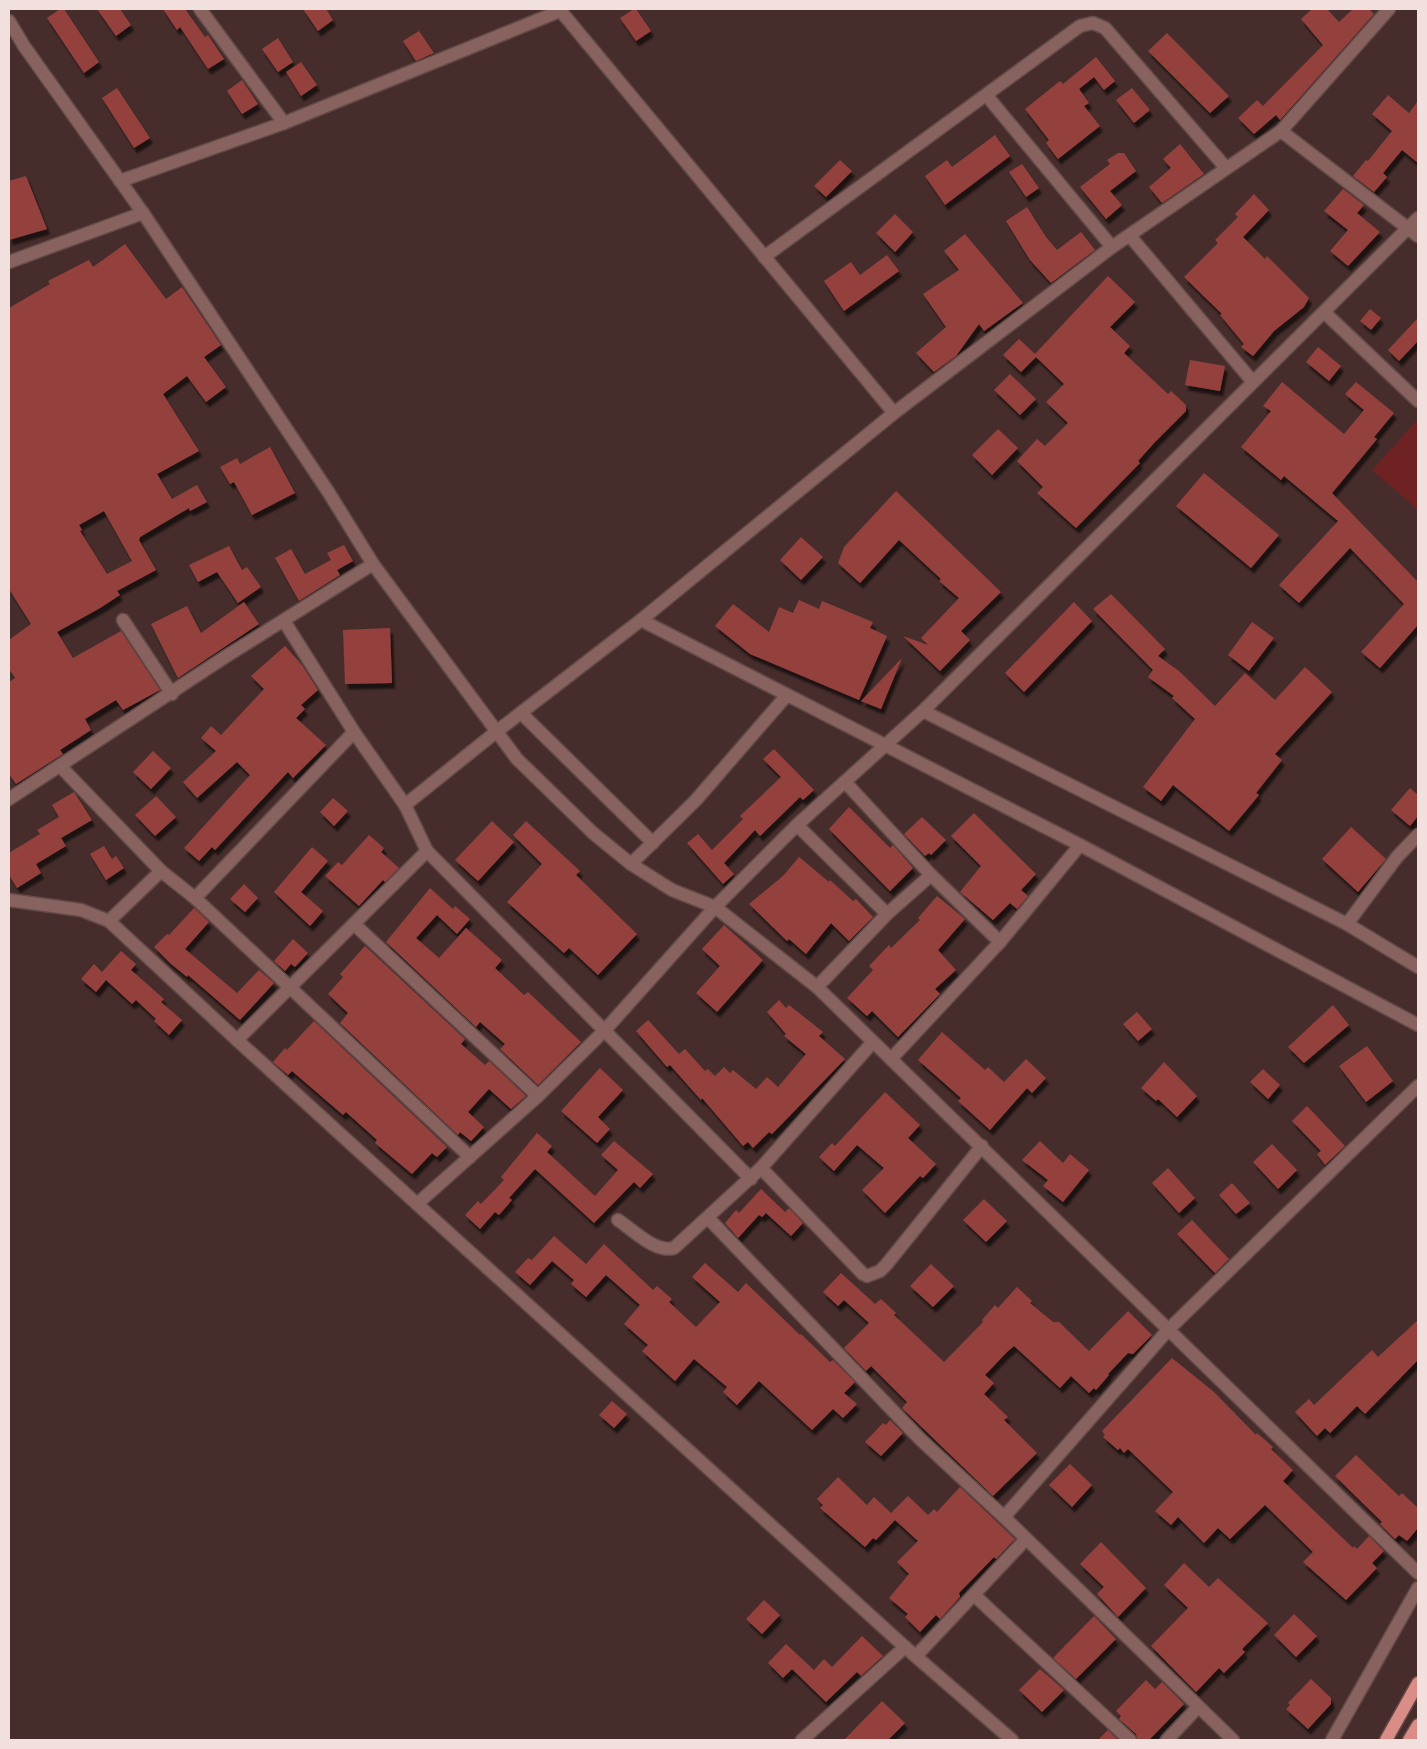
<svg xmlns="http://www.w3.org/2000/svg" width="1427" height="1749" viewBox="0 0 1427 1749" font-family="Helvetica,sans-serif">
<defs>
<filter id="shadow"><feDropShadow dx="3" dy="5.5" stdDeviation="1" flood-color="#0009"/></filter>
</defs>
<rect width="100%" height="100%" fill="#462d2b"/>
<path fill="#6f2222" d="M1418,419V510L1372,470Z"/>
<g fill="#94413e" fill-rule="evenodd" filter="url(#shadow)">
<path d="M60,9H64L99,62L84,73L47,18Z"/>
<path d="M97,9H120L131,25L116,36Z"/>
<path d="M163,9H185L205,37L208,35L224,59L208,69L180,27L177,30Z"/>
<path d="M303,9H326L333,20L318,31Z"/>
<path d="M634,9H636L651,31L636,41L620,18Z"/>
<path d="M1312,9H1327L1339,22L1353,9H1369L1374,14L1280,120L1276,115L1254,134L1238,118L1257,100L1263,106L1323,45L1301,19Z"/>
<path d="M419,31L434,53L416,61L403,41Z"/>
<path d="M1167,33L1229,96L1210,113L1148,51Z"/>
<path d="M278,38L293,62L278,72L262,49Z"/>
<path d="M1096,57L1115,81L1104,90L1094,77L1079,89L1089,103L1084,106L1100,126L1058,159L1046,143L1049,140L1025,109L1060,81L1063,84Z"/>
<path d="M301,62L317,85L301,96L286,72Z"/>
<path d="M242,80L258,104L242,114L227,91Z"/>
<path d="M117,88L150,138L134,148L102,98Z"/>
<path d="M1132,88L1150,110L1134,123L1116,100Z"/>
<path d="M1388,95L1409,113L1418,101V163L1402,150L1383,173L1387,177L1374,192L1353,176L1366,160L1368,161L1392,131L1372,114Z"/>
<path d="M995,135L1010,156L945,205L925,176L947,160L952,167Z"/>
<path d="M1180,144L1204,174L1162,203L1149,187L1171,168L1163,159Z"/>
<path d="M1118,153H1124L1136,171L1110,191L1122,205L1106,219L1080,187L1110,164L1107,160Z"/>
<path d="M840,160L852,171L826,197L814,186Z"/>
<path d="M1022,164L1039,188L1026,197L1009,172Z"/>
<path d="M26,176L47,229L9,240V181Z"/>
<path d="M1343,189L1364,205L1357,213L1380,232L1348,266L1330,251L1348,230L1324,211Z"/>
<path d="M1254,194L1269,210L1243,237L1265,259L1267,256L1309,298L1304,307L1274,331L1253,356L1241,347L1244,344L1220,315L1222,314L1184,277L1218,243L1215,240L1238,217L1235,214Z"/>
<path d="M1027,207L1046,237L1057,250L1081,232L1095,250L1051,283L1030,260L1006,221Z"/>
<path d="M895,214L913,232L895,252L876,233Z"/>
<path d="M965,234L1023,303L984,331L979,324L956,356L934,372L916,353L946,327L923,294L959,270L944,251Z"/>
<path d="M125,244L166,299L182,287L221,345L204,357L226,387L206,402L187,376L163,394L199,451L157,474L172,499L197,485L207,502L190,511L189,508L140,537L139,540L156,570L117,591L120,595L100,608L57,632L73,658L121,631L160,690L123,710L116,700L85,719L91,730L60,750L63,754L16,784L9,774V682L15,678L9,669V640L31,624L9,589V308L50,284L48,281L89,260L93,267ZM104,511L132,561L107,574L80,531L82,530L79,525Z"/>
<path d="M887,255L899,271L844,311L824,281L851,262L860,275Z"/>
<path d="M1108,276L1135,302L1110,327L1130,346L1124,353L1168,394L1171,391L1186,405V411L1155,442L1138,461L1140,463L1076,528L1037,493L1043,487L1017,461L1037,439L1045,446L1068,423L1046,402L1064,384L1036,357L1021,372L1003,355L1019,339L1035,354Z"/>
<path d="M1370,309L1381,318L1371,330L1360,321Z"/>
<path d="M1418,318V341L1399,361L1388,350Z"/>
<path d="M1318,347L1341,366L1329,381L1306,362Z"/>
<path d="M1190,360L1225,366L1220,391L1185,385Z"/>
<path d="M1010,374L1036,399L1020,415L994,390Z"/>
<path d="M1282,382L1344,434L1364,410L1345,394L1356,382L1394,413L1374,437L1377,439L1332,493L1418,582V625L1380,668L1361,652L1404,604L1350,548L1299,603L1279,585L1338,521L1284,476L1281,480L1241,447L1271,411L1263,406Z"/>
<path d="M998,429L1018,448L992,475L972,455Z"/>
<path d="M270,447L295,493L252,515L234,482L230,484L220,467L237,458L240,464Z"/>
<path d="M1204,473L1279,535L1251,568L1176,506Z"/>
<path d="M896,491L1001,592L961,631L970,640L940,671L903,636L928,645L921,638L959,598L939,581L941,579L899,540L860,583L838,563L844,547Z"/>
<path d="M801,537L823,557L801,580L780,560Z"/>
<path d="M344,545L353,561L337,570L340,575L299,601L275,558L291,549L305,574L331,560L327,553Z"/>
<path d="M229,546L242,570L247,567L261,587L238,603L217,572L198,582L189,565Z"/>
<path d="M1111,594L1165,649L1158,656L1179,671L1215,706L1245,673L1275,700L1305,667L1332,692L1275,754L1282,760L1256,793L1259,795L1229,831L1173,785L1161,801L1143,787L1195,719L1172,698L1174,696L1148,677L1153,670L1093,609Z"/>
<path d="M799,600L819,609L822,601L873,622L870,628L887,636L859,700L750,654L715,626L733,604L769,632L779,607L793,613Z"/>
<path d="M244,602L259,624L178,678L151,624L187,606L201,633Z"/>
<path d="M1074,602L1092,621L1024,692L1005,673Z"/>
<path d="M1252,622L1274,638L1249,671L1228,655Z"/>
<path d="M390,628L392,683L345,684L343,630Z"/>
<path d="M285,646L302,665L318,690L301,705L305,709L296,718L326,745L293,778L288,772L215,850L212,847L199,861L184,848L250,775L237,762L197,798L183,782L216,751L201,738L211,726L221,735L264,689L251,676Z"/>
<path d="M902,658L881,709L861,701Z"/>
<path d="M774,749L814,790L803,800L800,797L760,836L755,830L724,863L734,874L723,884L687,843L698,834L712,850L743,819L740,816L781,777L763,759Z"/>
<path d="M153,751L171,768L151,789L133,772Z"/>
<path d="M1410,788L1418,795V816L1410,826L1391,810Z"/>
<path d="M74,792L92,820L61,838L66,846L36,864L41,873L17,888L9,875V853L40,834L37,830L59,817L52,805Z"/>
<path d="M156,796L176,817L155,836L135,815Z"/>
<path d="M333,798L348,811L334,826L320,812Z"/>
<path d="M849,807L890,848L893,845L913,868L890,891L829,829Z"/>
<path d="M974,813L1036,874L1021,890L1028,896L1017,909L1010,903L993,920L960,892L981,866L951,836Z"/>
<path d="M922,817L946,840L931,855L929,853L925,856L904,834Z"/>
<path d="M492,821L514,842L478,881L455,860Z"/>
<path d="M526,821L580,871L576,875L637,934L598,975L569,948L564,953L507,902L542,864L513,835Z"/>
<path d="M1351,827L1386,859L1358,892L1322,859Z"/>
<path d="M369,835L384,848L381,852L399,868L385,882L383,880L359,906L325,876L338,862L342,865Z"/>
<path d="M104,846L112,859L116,856L124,868L106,880L90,854Z"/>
<path d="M312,847L328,861L301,892L323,911L310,926L274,892Z"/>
<path d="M799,857L829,882L830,880L853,901L856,899L873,917L849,941L831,923L806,954L789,939L787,941L749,904L783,876Z"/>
<path d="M244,884L258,898L245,912L230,899Z"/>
<path d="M430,888L453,909L455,906L470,919L457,934L437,915L416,938L439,958L466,928L502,960L495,968L524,995L528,992L581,1042L538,1085L500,1049L505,1044L480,1022L476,1027L386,942Z"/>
<path d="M937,896L965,919L938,950L956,970L935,989L940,994L898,1037L872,1011L867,1016L847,998L873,970L869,966L889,945L891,948L920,920L918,918Z"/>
<path d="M194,908L209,922L185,949L237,993L259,970L274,983L240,1020L188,975L187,977L170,963L154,947L167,934L169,935Z"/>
<path d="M724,925L763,960L717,1012L696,993L720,966L702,949Z"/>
<path d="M293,939L308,953L295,967L291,964L285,971L274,961Z"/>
<path d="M365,946L465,1039L461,1044L485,1065L489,1061L526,1096L511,1109L489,1089L468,1112L484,1127L471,1141L460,1132L458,1135L340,1023L348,1013L328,994L343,977L340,974Z"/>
<path d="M121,951L136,964L131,970L164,999L161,1002L182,1020L169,1035L154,1021L156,1019L136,1000L132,1004L106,980L96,992L81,979L94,964L102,972Z"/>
<path d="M779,1000L786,1008L789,1005L823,1032L819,1036L845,1059L772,1134L769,1132L753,1148L748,1142L743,1146L702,1098L701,1100L670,1065L667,1067L636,1031L648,1020L679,1054L685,1049L705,1071L708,1069L715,1076L724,1067L730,1073L733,1070L756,1089L767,1077L778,1087L806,1054L784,1036L786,1034L767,1012Z"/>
<path d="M1333,1005L1349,1025L1304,1063L1288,1047Z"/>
<path d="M1137,1012L1152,1029L1138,1041L1123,1024Z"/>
<path d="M314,1021L447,1147L437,1157L432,1153L412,1174L375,1143L377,1140L346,1112L343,1115L292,1071L288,1075L273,1062L285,1048L287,1050Z"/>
<path d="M942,1032L985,1070L988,1067L1004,1082L1026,1059L1046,1078L1032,1093L1027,1088L990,1130L958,1101L961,1098L918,1060Z"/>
<path d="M1367,1046L1393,1081L1366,1102L1339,1066Z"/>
<path d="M1164,1062L1197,1096L1177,1117L1158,1099L1156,1101L1141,1088Z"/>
<path d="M600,1068L623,1090L598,1117L610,1129L597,1143L561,1111Z"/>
<path d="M1263,1069L1280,1085L1268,1099L1250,1082Z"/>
<path d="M885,1092L920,1125L908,1138L936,1164L923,1178L920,1176L885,1213L862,1190L884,1168L857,1145L834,1171L819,1157L832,1143L835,1146Z"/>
<path d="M1307,1106L1345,1146L1325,1165L1317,1154L1321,1151L1292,1121Z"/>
<path d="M537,1133L552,1146L547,1152L595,1196L618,1170L601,1155L614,1141L653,1174L640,1188L634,1182L594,1223L535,1169L509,1198L512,1200L499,1215L495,1212L480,1229L465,1215L478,1201L481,1204L504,1180L501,1177Z"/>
<path d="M1040,1141L1063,1163L1070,1154L1089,1170L1063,1202L1043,1186L1048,1180L1022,1160Z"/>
<path d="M1272,1144L1297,1170L1278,1189L1253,1162Z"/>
<path d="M1168,1168L1195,1198L1179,1213L1152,1183Z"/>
<path d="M1232,1183L1250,1203L1236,1214L1219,1195Z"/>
<path d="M761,1189L785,1212L789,1208L803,1223L791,1236L766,1213L762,1217L759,1215L738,1238L725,1223L736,1210L739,1213Z"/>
<path d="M984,1199L1007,1221L986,1242L963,1220Z"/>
<path d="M1192,1220L1229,1259L1215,1273L1177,1234Z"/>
<path d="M554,1236L586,1264L604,1244L653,1290L657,1286L672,1299L669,1302L696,1327L720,1302L692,1277L705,1263L738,1292L746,1283L800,1335L801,1334L830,1362L833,1360L855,1382L844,1393L857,1404L843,1418L833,1409L812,1430L759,1381L737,1405L723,1392L727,1387L694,1359L675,1381L642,1351L648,1345L624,1324L640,1305L606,1275L586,1297L571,1284L574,1280L552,1261L530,1285L515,1272L528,1258L532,1260Z"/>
<path d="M931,1264L954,1286L933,1307L910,1286Z"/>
<path d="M841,1273L875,1304L881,1299L896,1313L894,1315L944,1362L983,1322L982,1320L995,1305L998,1308L1017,1287L1032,1301L1030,1303L1053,1322H1059L1089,1351L1128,1311L1152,1335L1133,1354L1128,1353L1108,1374L1109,1375L1096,1390L1094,1388L1089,1393L1071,1376L1060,1388L1014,1346L1007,1352L985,1375L994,1383L984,1394L1008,1417L1004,1420L1037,1453L993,1496L902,1408L907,1402L871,1366L866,1371L844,1348L869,1323L844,1300L838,1306L823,1292Z"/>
<path d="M1418,1320V1360L1365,1414L1357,1406L1330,1433L1325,1428L1317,1436L1295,1412L1309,1399L1314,1405L1372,1350L1378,1357Z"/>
<path d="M1172,1358L1214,1392L1256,1435L1257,1433L1273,1447L1271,1449L1293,1470L1283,1481L1353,1548L1354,1546L1357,1549L1369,1536L1384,1551L1372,1563L1377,1568L1346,1600L1303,1562L1313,1552L1265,1505L1230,1539L1218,1528L1204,1543L1178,1517L1171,1525L1155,1511L1173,1492L1128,1449L1124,1453L1120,1448L1118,1450L1103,1437L1105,1435L1102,1431Z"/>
<path d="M612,1401L627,1414L614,1428L599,1415Z"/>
<path d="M890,1420L903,1433L881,1456L865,1442L883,1423L886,1425Z"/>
<path d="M1356,1455L1399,1496L1402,1493L1418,1508V1528L1407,1541L1399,1535L1395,1539L1380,1524L1382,1522L1335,1476Z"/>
<path d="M1070,1464L1092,1485L1072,1507L1049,1485Z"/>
<path d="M838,1477L867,1505L874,1497L891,1513L908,1496L928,1515L934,1509L937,1512L960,1487L1015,1539L996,1559L994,1557L959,1593L960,1597L940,1619L936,1615L920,1632L905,1617L908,1614L889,1598L909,1574L897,1562L918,1541L895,1520L876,1540L873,1538L865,1547L820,1508L823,1505L817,1499Z"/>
<path d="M1101,1542L1146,1588L1118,1617L1097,1594L1104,1587L1080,1564Z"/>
<path d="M1184,1563L1209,1587L1218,1578L1268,1623L1242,1649L1245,1652L1224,1673L1219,1668L1196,1692L1151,1646L1188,1608L1164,1585Z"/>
<path d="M764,1600L780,1615L762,1634L746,1619Z"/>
<path d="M1294,1614L1317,1636L1296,1657L1274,1635Z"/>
<path d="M1094,1616L1116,1639L1076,1679L1053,1658Z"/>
<path d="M862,1636L883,1656L861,1676L857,1672L826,1702L792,1669L783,1678L768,1663L786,1644L814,1670L824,1659L832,1667Z"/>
<path d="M1040,1669L1064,1690L1042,1712L1019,1690Z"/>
<path d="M1311,1679L1331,1698V1704L1308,1729L1286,1709L1290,1705L1288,1703Z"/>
<path d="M1146,1680L1155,1689L1162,1682L1184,1704L1149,1740H1138L1136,1734L1119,1719L1121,1716L1116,1711Z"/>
<path d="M882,1701L905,1723L888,1740H844Z"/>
<path d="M1108,1730L1118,1740H1098Z"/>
</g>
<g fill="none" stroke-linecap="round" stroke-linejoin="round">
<g stroke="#614a48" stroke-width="15">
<g id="minor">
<path d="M200,9L284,123"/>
<path d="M1389,9L1281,131L1418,236"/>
<path d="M9,21L24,46L143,213L329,493L373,564L517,759L593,833L631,864L672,890L715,907L817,987L1418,1573"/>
<path d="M120,181L284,123L560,11"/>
<path d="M1130,236L1253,382"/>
<path d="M1112,247L1281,131"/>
<path d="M764,257L1080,26L1093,23L1105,28L1226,168"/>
<path d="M9,262L143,213"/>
<path d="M1324,312L1418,401"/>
<path d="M894,413L1112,247L987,96"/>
<path d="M123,620L172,694"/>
<path d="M284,621L354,732"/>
<path d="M923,711L1347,924L1397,857L1418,835"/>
<path d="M521,713L653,843"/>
<path d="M61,767L161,871"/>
<path d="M846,783L931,875L1000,942"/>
<path d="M9,799L225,657L373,564"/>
<path d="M797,825L887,914"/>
<path d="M427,851L405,805L496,732L641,620"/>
<path d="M631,864L696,800L787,695"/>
<path d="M195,898L354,732L405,805"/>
<path d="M9,900L81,910L109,921L237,1040"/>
<path d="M109,921L161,871L195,898L470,1157"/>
<path d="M354,924L538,1096"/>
<path d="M1347,924L1418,967"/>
<path d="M817,987L887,914L931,875"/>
<path d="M891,1059L1000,942L1080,845"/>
<path d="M761,1168L863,1274L867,1276L880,1271L886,1265L982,1146"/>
<path d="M417,1204L237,1040L427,851L751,1179"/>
<path d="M709,1219L921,1440L1004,1517L1233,1740"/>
<path d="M618,1220C633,1230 655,1253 674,1248L761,1168L872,1043"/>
<path d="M1004,1517L1168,1330L1418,1086"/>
<path d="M974,1595L1130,1740"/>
<path d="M916,1656L1026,1539"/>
<path d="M802,1740L905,1647"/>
<path d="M1012,1740L905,1647L417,1204L538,1096L605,1030L715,907L797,825L923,711L1418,218"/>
<path d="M1167,1740L1198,1707"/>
<path d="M1332,1740L1418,1588"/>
</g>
</g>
<g stroke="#614a48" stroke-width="15">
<path id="tertiary" d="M559,9L894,413L641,620L1080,845L1418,1025"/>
</g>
<g stroke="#614a48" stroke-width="15">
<g id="primary">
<path d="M1386,1740L1418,1683"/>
<path d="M1409,1740L1418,1725"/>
</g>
</g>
<use href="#minor" stroke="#88625f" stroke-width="12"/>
<use href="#tertiary" stroke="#88625f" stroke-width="12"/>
<use href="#primary" stroke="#da8c87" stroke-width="12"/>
</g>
<rect width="1427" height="1749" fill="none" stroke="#f1e0de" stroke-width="20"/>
</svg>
